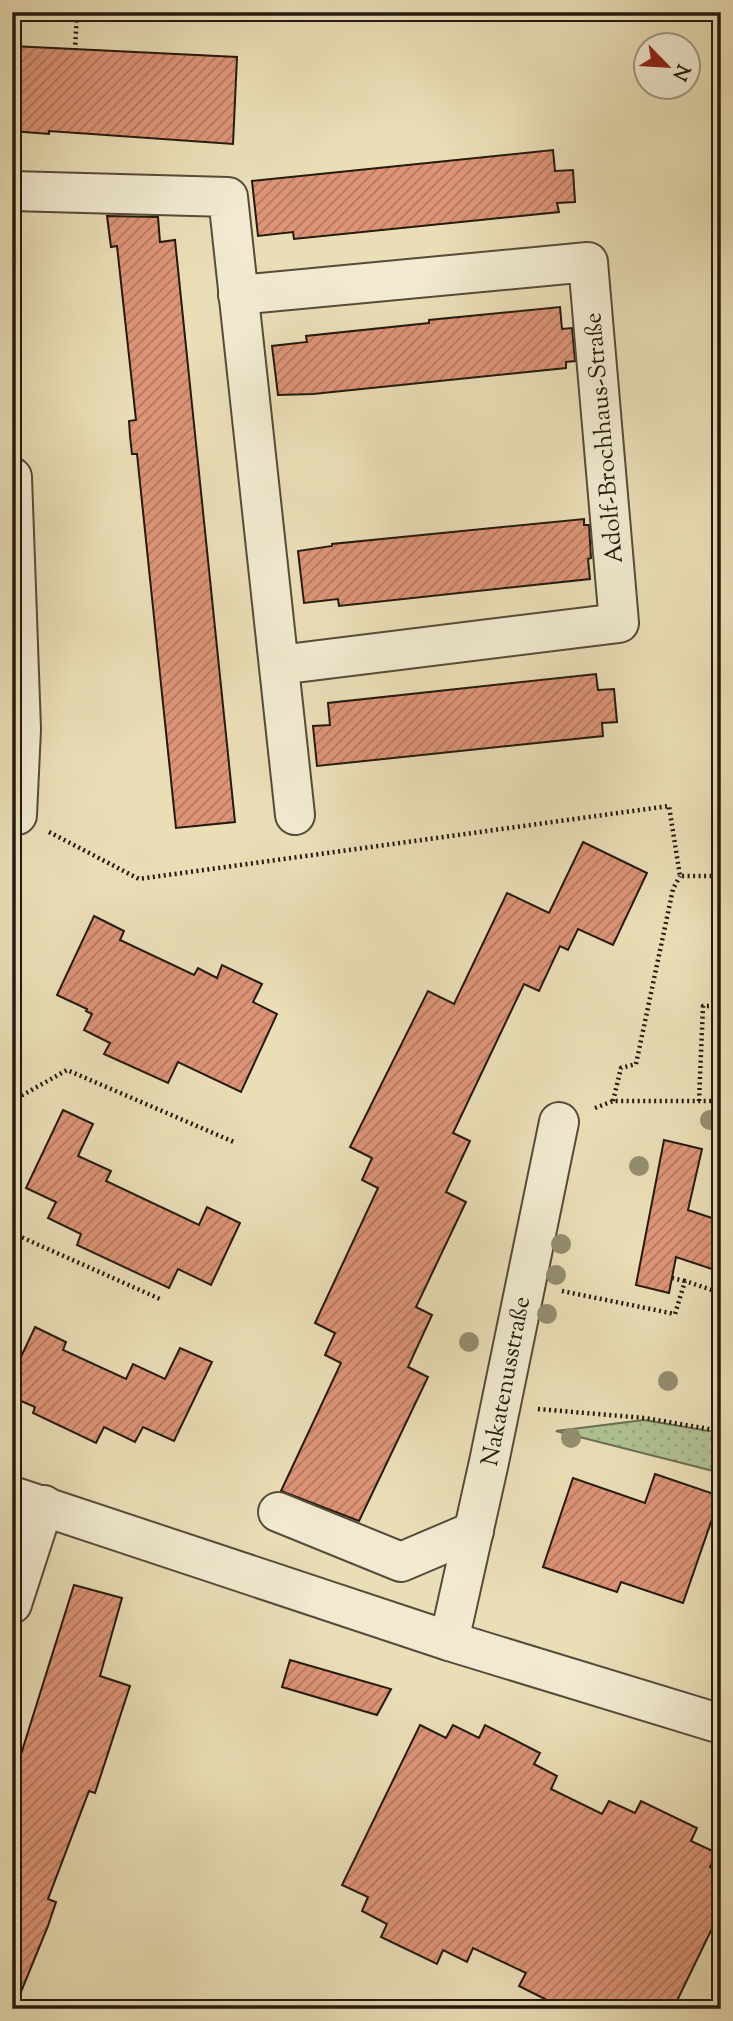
<svg xmlns="http://www.w3.org/2000/svg" width="733" height="2021" viewBox="0 0 733 2021" font-family="'Sorts Mill Goudy',serif">
<defs>
<pattern id="grass-dots" width="8" height="8" patternUnits="userSpaceOnUse" patternTransform="scale(1.75)"><rect width="8" height="8" fill="#b0c293"/><path d="M2 2h.1M6 6h.1" fill="none" stroke="#97a67e" stroke-width="1.8" stroke-linecap="round"/></pattern>
<pattern id="building-hatch" width="6" height="6" patternUnits="userSpaceOnUse" patternTransform="scale(1.75)"><rect width="6" height="6" fill="#dd9477"/><path d="M-1 1l2-2M0 6l6-6M5 7l2-2" fill="none" stroke="#b37860"/></pattern>
</defs>
<rect width="100%" height="100%" fill="#eadeb6"/>
<filter id="stains"><feTurbulence type="fractalNoise" baseFrequency=".00286" numOctaves="4"/><feColorMatrix values="0 0 0 0 .2 0 0 0 0 .09 0 0 0 0 .02 0 0 0 .5 -.17"/></filter>
<radialGradient id="worn" r=".72"><stop offset=".6" stop-color="#630" stop-opacity="0"/><stop offset="1" stop-color="#630" stop-opacity=".3"/></radialGradient>
<path fill="url(#grass-dots)" stroke="#6a6e52" stroke-width="2" d="M644,1420L721,1433V1473L556,1431Z"/>
<g fill="url(#building-hatch)" stroke="#241a10" stroke-width="2">
<path d="M12,46L237,57L233,144L49,131V134L12,131Z"/>
<path d="M553,150L555,171L573,170L575,202L557,203L559,212L294,239L293,232L258,236L252,181Z"/>
<path d="M107,216L158,217L160,242L175,240L235,822L176,828L137,454H132L130,436L129,421L136,420L117,246L111,247Z"/>
<path d="M560,307L562,329L572,328L575,361L566,362V368L313,394L278,395L272,346L307,342L306,336L429,323V320Z"/>
<path d="M584,519V525H589L591,558L588,559L590,579L339,606L338,599L304,603L298,551L332,546V544Z"/>
<path d="M596,674L598,690L614,689L617,722L602,723L603,736L317,766L313,726L330,725L328,703Z"/>
<path d="M583,842L647,873L613,945L578,929L568,950L560,946L539,991L524,984L453,1133L470,1141L446,1192L466,1202L416,1307L432,1315L408,1367L428,1377L359,1521L281,1491L341,1363L325,1355L335,1333L315,1323L378,1188L362,1180L372,1158L350,1147L428,991L454,1004L507,893L549,913Z"/>
<path d="M94,916L124,931L120,940L194,975L198,968L217,978L222,965L262,984L253,1002L277,1014L241,1092L178,1062L168,1083L104,1054L110,1043L84,1030L92,1014L86,1011L87,1009L57,995Z"/>
<path d="M63,1110L93,1124L78,1156L111,1171L106,1181L199,1225L207,1207L240,1223L211,1285L178,1269L169,1288L77,1245L81,1234L48,1218L56,1202L26,1188Z"/>
<path d="M664,1140L702,1149L688,1210L721,1221V1272L676,1257L669,1293L636,1285Z"/>
<path d="M35,1327L66,1342L63,1350L126,1379L133,1364L165,1379L180,1348L212,1362L174,1441L143,1427L135,1442L104,1427L96,1443L33,1413L35,1407L12,1397V1376Z"/>
<path d="M655,1474L720,1496L683,1603L621,1582L617,1592L543,1567L573,1478L645,1503Z"/>
<path d="M74,1585L122,1598L100,1676L130,1686L95,1793L89,1791L48,1899L56,1902L48,1926L14,2009H12V1783Z"/>
<path d="M290,1660L391,1689L377,1715L282,1687Z"/>
<path d="M420,1725L446,1738L453,1725L479,1738L485,1725L540,1753L534,1764L557,1776L551,1789L602,1814L609,1801L635,1813L641,1801L697,1828L691,1841L717,1853L710,1867L721,1872V1910L673,2009H540L545,1999L519,1986L526,1973L473,1948L467,1962L443,1950L437,1964L381,1937L387,1924L362,1911L368,1897L342,1885Z"/>
</g>
<g fill="none" stroke-linecap="round" stroke-linejoin="round">
<g stroke="#564b3a" stroke-width="42">
<g id="minor">
<path d="M12,191L228,197L295,815"/>
<path d="M238,295L588,262L619,623L279,665"/>
<path d="M12,477L21,729L17,815L12,816"/>
<path d="M12,1496L449,1641L721,1724"/>
<path d="M278,1512L401,1562L474,1531"/>
<path d="M12,1604L44,1505"/>
<path d="M449,1641L489,1462L559,1122"/>
</g>
</g>
<g stroke="#241a10" stroke-width="4.5" stroke-dasharray="2 3.5" stroke-linecap="butt">
<path d="M75,50L77,12"/>
<path d="M49,832L139,879L669,806L680,876H721"/>
<path d="M12,1101L67,1070L234,1142"/>
<path d="M613,1101L621,1068L636,1064L673,889L680,876"/>
<path d="M699,1101L703,1006H721"/>
<path d="M595,1108L613,1101H721"/>
<path d="M12,1233L160,1299"/>
<path d="M672,1278L685,1281"/>
<path d="M562,1291L675,1314L685,1281L721,1293"/>
<path d="M538,1409L645,1418L721,1431"/>
</g>
<use href="#minor" stroke="#f1ead0" stroke-width="38"/>
</g>
<g fill="#948e70">
<circle cx="710" cy="1120" r="10"/>
<circle cx="639" cy="1166" r="10"/>
<circle cx="561" cy="1244" r="10"/>
<circle cx="556" cy="1275" r="10"/>
<circle cx="547" cy="1314" r="10"/>
<circle cx="469" cy="1342" r="10"/>
<circle cx="668" cy="1381" r="10"/>
<circle cx="571" cy="1438" r="10"/>
</g>
<g text-anchor="middle" stroke-width="7" stroke-linejoin="round" paint-order="stroke">
<g font-size="24" fill="#241a10" stroke="#f1ead0">
<text transform="translate(603 438) rotate(-95)" y="8">Adolf-Brochhaus-Straße</text>
<text transform="translate(505 1381) rotate(-79)" y="8">Nakatenusstraße</text>
</g>
</g>
<rect width="733" height="2021" fill="none" stroke="#eadeb6" stroke-width="42"/>
<rect x="14" y="14" width="705" height="1993" fill="none" stroke="#241a10" stroke-width="3.5"/>
<rect x="21" y="21" width="691" height="1979" fill="none" stroke="#241a10" stroke-width="2"/>
<g transform="translate(667 66) rotate(115)"><circle r="33" fill="#f1ead0" stroke="#9f9783" stroke-width="2"/>
<path d="M0-5L12 26L0 18L-12 26Z" fill="#8f2418"/>
<text y="-10" font-size="19" font-weight="bold" text-anchor="middle" fill="#241a10">N</text>
</g>
<rect width="100%" height="100%" filter="url(#stains)"/>
<rect width="100%" height="100%" fill="url(#worn)"/>
</svg>
